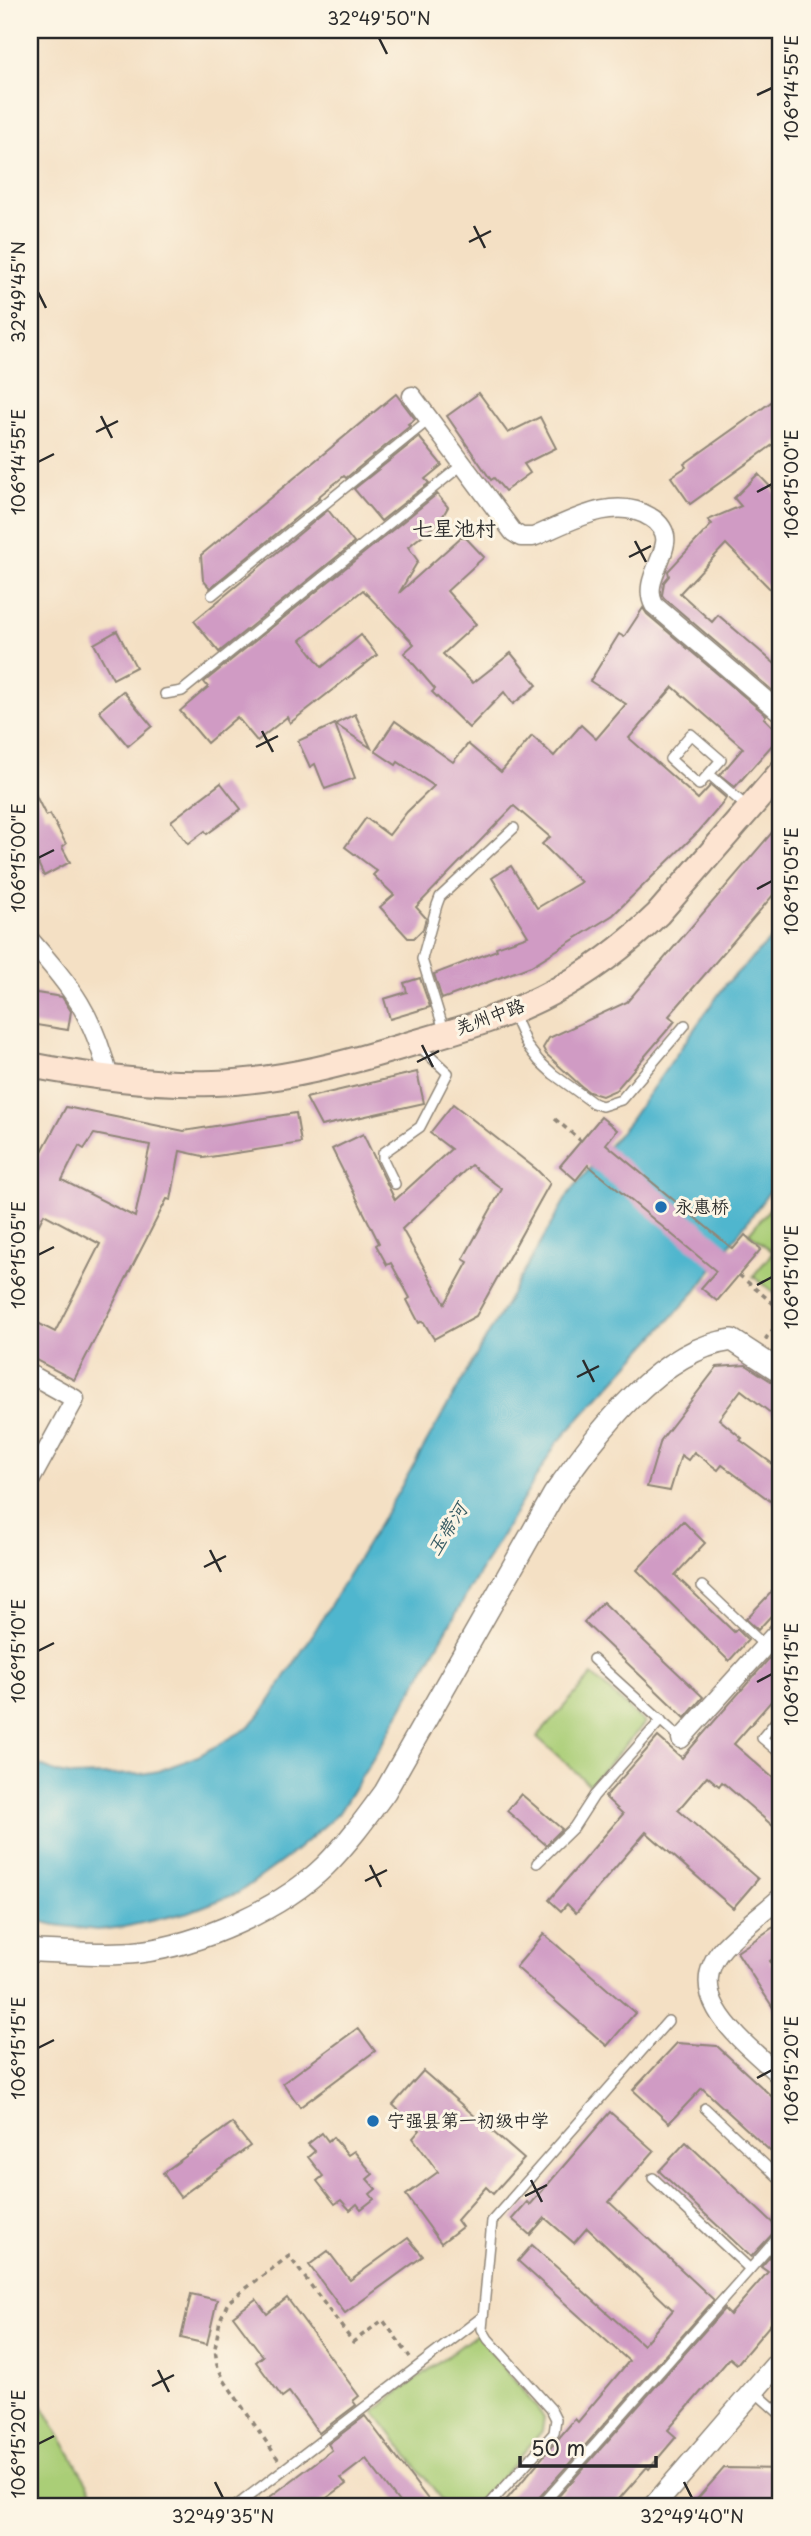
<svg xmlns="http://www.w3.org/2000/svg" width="811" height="2536" viewBox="0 0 811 2536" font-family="'Playpen Sans','LXGW WenKai TC',sans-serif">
<rect width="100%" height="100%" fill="#fcf5e5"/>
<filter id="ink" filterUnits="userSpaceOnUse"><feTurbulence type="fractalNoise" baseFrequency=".0143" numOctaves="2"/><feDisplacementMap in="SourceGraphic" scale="14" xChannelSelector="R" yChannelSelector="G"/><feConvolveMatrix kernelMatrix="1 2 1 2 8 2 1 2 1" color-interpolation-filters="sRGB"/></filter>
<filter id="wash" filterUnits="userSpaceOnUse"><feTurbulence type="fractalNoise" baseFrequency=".00686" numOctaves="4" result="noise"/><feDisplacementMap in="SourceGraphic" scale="28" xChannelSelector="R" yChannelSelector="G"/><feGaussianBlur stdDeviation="1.57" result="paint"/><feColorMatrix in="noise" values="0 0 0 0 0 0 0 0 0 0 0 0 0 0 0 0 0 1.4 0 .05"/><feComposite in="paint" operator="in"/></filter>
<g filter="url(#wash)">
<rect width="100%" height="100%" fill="#f4e0c4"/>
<g fill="#aace77" stroke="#6a7c51" stroke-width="2">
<path d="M781,1195V1298L753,1276L773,1252L749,1233Z"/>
<path d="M592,1675L645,1723L590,1785L537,1737Z"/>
<path d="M477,2334L544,2417L542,2431L477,2506H446L374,2411Z"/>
<path d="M30,2385L101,2506H30Z"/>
</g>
<path fill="#50b6ce" stroke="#3e707c" stroke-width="2" d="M781,929V1176L696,1291L556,1444L471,1587L376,1754L338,1814L288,1857L238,1893L189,1912L124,1927L97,1930L56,1925L30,1919V1761L57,1773L72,1776L141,1774L159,1771L198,1756L248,1728L263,1711L313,1634L397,1494L569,1193L628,1123L726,984Z"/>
<g id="blocks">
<g fill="#d09bc4" fill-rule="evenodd">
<path d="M479,393L508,433L540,417L556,448L524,464L530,473L505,491L494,478L491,480L447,416Z"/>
<path d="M396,394L415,419L408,424L410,426L346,478L344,476L318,497L319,499L210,588L203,580L201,555Z"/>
<path d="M781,395V439L690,504L671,477L686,467L684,464Z"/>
<path d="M419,437L442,465L425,479L429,483L381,521L354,489Z"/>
<path d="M758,474L781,498V600L726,544L680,593L712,622L718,615L781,669V698L664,598L662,595L664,582L669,576L668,571L712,524L708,520L741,506L734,498Z"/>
<path d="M437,494L448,507L440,521L408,547L418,561L399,593L460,538H466L484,557L447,591L476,624L443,654L473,683L511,653L537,685L513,704L504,692L469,728L432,692L435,689L404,653L414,644L363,590L301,640L322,667L361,635L377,655L290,723L287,717L257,741L237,717L207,743L180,711L208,687L204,682Z"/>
<path d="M328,510L354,543L219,652L194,621Z"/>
<path d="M643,608L647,614L766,715L764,718L781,735L735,787L720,775L743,748L673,687L629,738L698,799L711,785L726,798L723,803L699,831L613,915L531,966L442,999L434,974L497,950L496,947L528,936L492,878L511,866L537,908L581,882L542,844L550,837L514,806L416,907L426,918L423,929L414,938H408L380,907L394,895L373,875L377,871L345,847L366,818L389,835L407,812L434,786L398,762L396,765L375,751L395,721L453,762L468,744L501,772L532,736L554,756L581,725L596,739L626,704L590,681L619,634L624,637Z"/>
<path d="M117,631L136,667L113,679L94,644Z"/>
<path d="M123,691L152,726L128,746L99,711Z"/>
<path d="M355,714L371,748L335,724Z"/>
<path d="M335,724L355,778L325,789L315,764L310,767L298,741Z"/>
<path d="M221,783L241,809L207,834L205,831L188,844L171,821Z"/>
<path d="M30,784L46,816L50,814L66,844L62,847L70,862L44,876L37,861L30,865Z"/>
<path d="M781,822V886L669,1016L675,1021L616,1090L602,1096L589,1092L580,1085L546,1054L543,1048L549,1038L627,1002Z"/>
<path d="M420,978L430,1007L390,1019L384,999L407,992L404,983Z"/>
<path d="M30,992L62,997L71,1011L68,1030L30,1024Z"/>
<path d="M417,1072L424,1103L321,1126L306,1098Z"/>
<path d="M453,1104L536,1169L550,1183L476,1316L434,1339L423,1321L419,1323L407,1300L410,1298L391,1263L387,1265L376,1245L379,1243L332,1149L363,1134L395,1200L451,1149L430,1133ZM471,1165L502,1189L463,1259L468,1262L445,1304L402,1229Z"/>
<path d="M66,1107L184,1131L296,1113L301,1143L203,1158V1156L180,1151L171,1200L167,1199L74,1380L30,1357V1319L55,1332L100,1244L44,1214L30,1242V1173ZM94,1134L150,1145L135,1217L62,1180L79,1146L84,1149Z"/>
<path d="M601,1117L617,1130L606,1144L733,1249L745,1235L761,1249L717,1301L701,1288L716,1271L588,1165L576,1180L560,1166Z"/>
<path d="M746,1365L774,1383L781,1385V1421L741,1390L719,1419L742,1438L740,1440L781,1470V1509L722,1465L718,1470L694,1452L688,1460L681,1455L670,1491L647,1487L661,1440L717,1367Z"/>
<path d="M683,1521L705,1543L675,1575L734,1632L737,1629L748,1640L729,1661L637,1570Z"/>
<path d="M781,1582V1605L758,1630L746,1619Z"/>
<path d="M603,1602L703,1697L685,1718L584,1622Z"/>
<path d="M781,1645V1690L734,1744L781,1785V1833L722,1782L719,1786L707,1776L678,1810L758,1879L733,1908L646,1832L576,1913L567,1904L561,1911L549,1900L623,1814L605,1797L658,1737L682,1758Z"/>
<path d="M521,1794L562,1829L546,1845L507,1811Z"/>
<path d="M781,1922V1953L770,1961L781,1978V2020L737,1952Z"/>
<path d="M544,1934L635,2013L607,2046L516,1967Z"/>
<path d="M358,2028L375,2051L300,2107L283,2083Z"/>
<path d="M677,2043L717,2046L781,2105V2161L702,2088L669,2123L633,2090Z"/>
<path d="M423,2071L524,2159L493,2194L486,2187L457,2220L462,2227L441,2243L406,2195L438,2172L413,2138L420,2130L393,2105Z"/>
<path d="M610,2112L654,2151L609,2202L714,2300L536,2501L534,2506H501L575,2419L578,2422L629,2361L518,2261L532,2245L643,2345L673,2310L587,2228L574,2243L545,2218L530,2235L512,2219L527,2202L530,2205Z"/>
<path d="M232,2123L250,2146L180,2197L163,2173Z"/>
<path d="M322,2133L328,2141L333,2137L348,2155L354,2151L373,2174L367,2179L376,2189L370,2194L374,2199L361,2209L357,2204L350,2210L341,2200L335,2204L317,2181L323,2176L308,2157L315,2151L308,2144Z"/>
<path d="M686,2142L778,2228L751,2257L659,2171Z"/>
<path d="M408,2238L423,2256L345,2313L309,2265L328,2251L350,2280Z"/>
<path d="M781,2244V2312L737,2364L730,2358L668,2430L676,2437L649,2469L647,2467L613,2506H550L724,2309L730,2315L768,2272L761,2267Z"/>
<path d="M191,2294L217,2300L207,2344L181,2338Z"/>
<path d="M287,2298L359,2396L353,2401L356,2405L319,2433L289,2392L282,2397L256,2362L263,2356L233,2316L256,2299L267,2314Z"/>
<path d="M365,2416L433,2506H402L366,2459L341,2478L346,2484L316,2506H258L332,2450L328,2444Z"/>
<path d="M724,2468L781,2469V2501H750L745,2506H691Z"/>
</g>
</g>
</g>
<g filter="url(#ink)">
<use href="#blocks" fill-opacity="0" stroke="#908678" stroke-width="2"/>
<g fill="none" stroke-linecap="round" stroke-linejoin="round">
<g stroke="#908678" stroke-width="12">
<g id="service">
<path d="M212,595L430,419"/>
<path d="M165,694L182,691L463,464"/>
<path d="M691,734L721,760L699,785L670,759Z"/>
<path d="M709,774L747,807"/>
<path d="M512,1012L527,1046L539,1061L553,1074L593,1103L602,1106L621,1100L685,1025"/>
<path d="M445,1033L422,959L437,905L440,897L514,828"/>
<path d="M395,1184L383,1159V1153L420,1127L448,1073L419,1046"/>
<path d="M702,1586L765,1646"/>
<path d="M593,1659L681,1739"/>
<path d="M781,1715L762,1738L781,1754"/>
<path d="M537,1863L574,1827L594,1796L661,1720"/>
<path d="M705,2108L781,2180"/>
<path d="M653,2178L750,2269"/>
<path d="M754,2391L781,2415"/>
<path d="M236,2506L482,2317"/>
<path d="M488,2506L554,2433L556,2419L551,2409L488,2339L482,2329L492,2221L668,2021"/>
<path d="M541,2506L781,2234"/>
</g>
</g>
<g stroke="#908678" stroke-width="21">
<g id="minor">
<path d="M412,396L513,532L521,537H533C568,523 613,494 650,517C659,522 667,532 665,543C662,564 643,584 654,605L781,713"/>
<path d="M30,940C73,989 93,1014 109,1078"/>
<path d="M30,1374L75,1399L30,1481"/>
<path d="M681,1739L781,1628"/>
<path d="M781,1897C763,1913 741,1929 724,1947C678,1997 747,2044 781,2077"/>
</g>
</g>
<g stroke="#908678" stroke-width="24">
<g id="tertiary">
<path d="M30,1949L38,1951C71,1952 106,1956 139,1952C199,1945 281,1909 325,1866C347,1844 366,1818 385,1792L554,1494C596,1436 656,1350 732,1340L781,1372"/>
<path d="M654,2506L781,2359"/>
</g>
</g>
<g stroke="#908678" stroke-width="28">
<path id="secondary" d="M30,1065C91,1077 152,1085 214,1083C284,1081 351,1062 417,1042C462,1029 510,1015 551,993C591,972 626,945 658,914L781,772"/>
</g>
<g stroke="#908678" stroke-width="3.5" stroke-dasharray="5 5" stroke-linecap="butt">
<path d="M555,1119L581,1141"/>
<path d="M739,1275L781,1310"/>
<path d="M768,1339L766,1338L781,1320"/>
<path d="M278,2459L224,2380L217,2365L215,2348L220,2320L228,2302L289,2256L353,2342L383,2320L410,2357"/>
</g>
<use href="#service" stroke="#fff" stroke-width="9"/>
<use href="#minor" stroke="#fff" stroke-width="18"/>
<use href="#tertiary" stroke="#fff" stroke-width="21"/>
<use href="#secondary" stroke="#fde4d1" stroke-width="24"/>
</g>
</g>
<path fill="none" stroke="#2b2b2b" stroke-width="2.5" d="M379,38L387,54M757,95L772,88M474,226L485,248M469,242L491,231M38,292L46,308M101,416L112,438M96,432L118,421M38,462L54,454M757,492L772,484M635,541L646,562M629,557L651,546M262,731L273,752M256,747L278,736M38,858L54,850M757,889L772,881M422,1045L433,1067M417,1062L439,1051M38,1255L54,1247M757,1285L772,1277M583,1360L594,1382M577,1377L599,1366M210,1550L221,1572M204,1567L226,1556M38,1651L54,1643M757,1682L772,1674M370,1865L381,1887M365,1881L387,1870M38,2048L54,2040M757,2078L772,2070M531,2180L542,2202M525,2196L547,2185M158,2370L169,2392M152,2386L174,2375M38,2444L54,2436M215,2482L223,2498M684,2482L692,2498"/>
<g fill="#1f6fb2" stroke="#fcf5e5" stroke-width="2.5">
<circle cx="661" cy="1207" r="7"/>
<circle cx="373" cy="2121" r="7"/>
</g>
<g text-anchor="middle" stroke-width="6" stroke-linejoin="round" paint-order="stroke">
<g font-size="18" fill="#2b2b2b" stroke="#fcf5e5">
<text transform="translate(490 1017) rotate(-20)" y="6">羌州中路</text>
</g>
<g font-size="18" fill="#2b2b2b" stroke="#fcf5e5" text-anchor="start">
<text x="675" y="1213">永惠桥</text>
<text x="387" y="2127">宁强县第一初级中学</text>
</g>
<g font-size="19" font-style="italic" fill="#385c64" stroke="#fcf5e5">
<text transform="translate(447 1529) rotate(-58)" y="7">玉带河</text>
</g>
<g font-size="21" fill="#2b2b2b" stroke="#fcf5e5">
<text x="454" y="536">七星池村</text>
</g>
</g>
<rect width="811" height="2536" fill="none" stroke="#fcf5e5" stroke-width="77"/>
<path d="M520 2456v10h136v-10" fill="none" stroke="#2b2b2b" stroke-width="3.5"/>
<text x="531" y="2456" font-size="21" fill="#2b2b2b" stroke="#fcf5e5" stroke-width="5" paint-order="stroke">50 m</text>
<rect x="38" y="38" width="734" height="2460" fill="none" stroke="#2b2b2b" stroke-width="2.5"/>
<g font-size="18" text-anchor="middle" fill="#2b2b2b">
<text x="379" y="25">32°49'50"N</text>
<text transform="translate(792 88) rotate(-90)" y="6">106°14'55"E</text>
<text transform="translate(19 292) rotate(-90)" y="6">32°49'45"N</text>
<text transform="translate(19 462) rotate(-90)" y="6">106°14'55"E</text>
<text transform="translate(792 484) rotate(-90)" y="6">106°15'00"E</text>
<text transform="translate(19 858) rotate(-90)" y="6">106°15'00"E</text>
<text transform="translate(792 881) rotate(-90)" y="6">106°15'05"E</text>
<text transform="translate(19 1255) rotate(-90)" y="6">106°15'05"E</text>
<text transform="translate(792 1277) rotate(-90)" y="6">106°15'10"E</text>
<text transform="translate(19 1651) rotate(-90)" y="6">106°15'10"E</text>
<text transform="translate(792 1674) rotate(-90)" y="6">106°15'15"E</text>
<text transform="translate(19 2048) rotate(-90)" y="6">106°15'15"E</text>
<text transform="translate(792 2070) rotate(-90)" y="6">106°15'20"E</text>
<text transform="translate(19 2444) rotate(-90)" y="6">106°15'20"E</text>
<text x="223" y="2523">32°49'35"N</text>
<text x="692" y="2523">32°49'40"N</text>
</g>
</svg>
